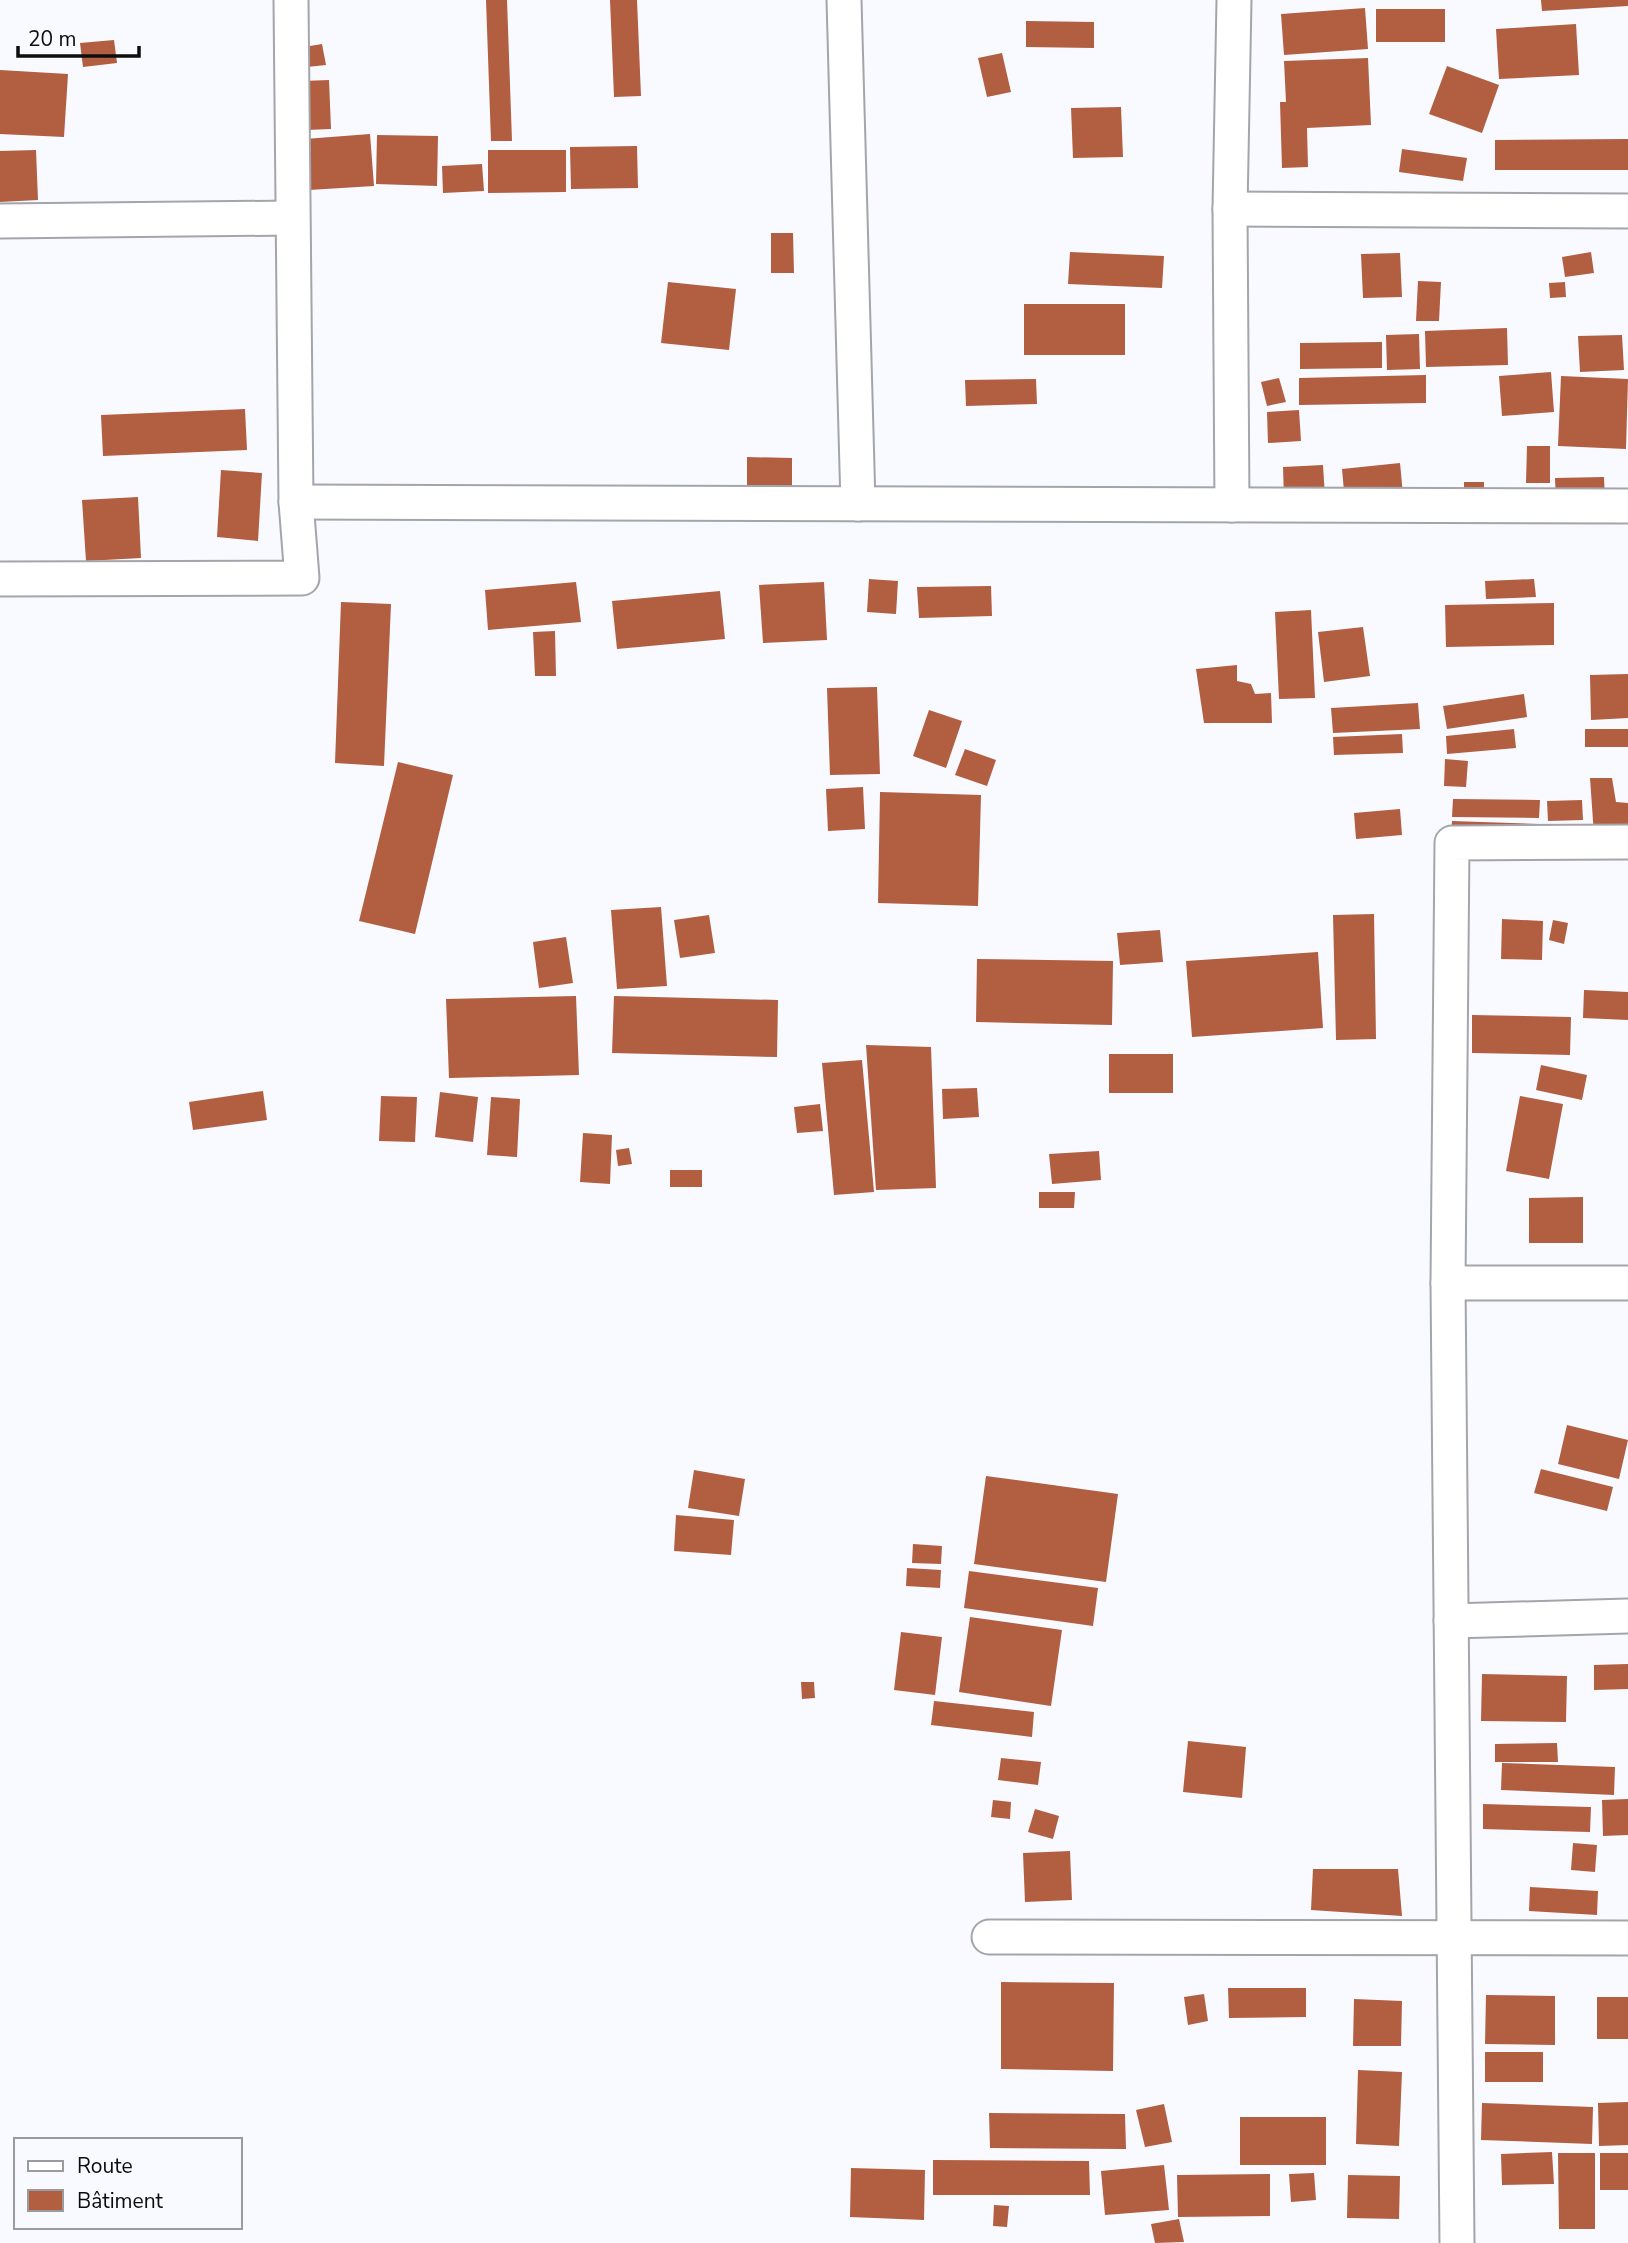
<svg xmlns="http://www.w3.org/2000/svg" width="1628" height="2243" viewBox="0 0 1628 2243" font-family="'Nunito Sans',sans-serif">
<rect width="100%" height="100%" fill="#f9faff"/>
<g fill="#b15e41">
<path d="M486,0H507L512,141H491Z"/>
<path d="M610,0H637L641,96L614,97Z"/>
<path d="M1541,0H1628V6L1542,11Z"/>
<path d="M1365,8L1368,49L1284,55L1281,14Z"/>
<rect x="1376" y="9" width="69" height="33"/>
<path d="M1026,21L1094,22V48L1026,47Z"/>
<path d="M1576,24L1579,75L1499,79L1496,29Z"/>
<path d="M114,40L117,63L83,67L80,43Z"/>
<path d="M322,44L326,65L307,67L304,47Z"/>
<path d="M1002,53L1011,92L987,97L978,58Z"/>
<path d="M1368,58L1371,125L1307,128L1308,167L1282,168L1280,102H1286L1284,61Z"/>
<path d="M1447,66L1499,85L1482,133L1429,114Z"/>
<path d="M0,70L68,74L64,137L0,134Z"/>
<path d="M329,80L331,129L306,130L303,81Z"/>
<path d="M1121,107L1123,157L1073,158L1071,108Z"/>
<path d="M370,134L374,186L309,190L305,139Z"/>
<path d="M377,135L438,136L437,186L376,184Z"/>
<path d="M1628,139V170H1495V140Z"/>
<path d="M637,146L638,188L571,189L570,147Z"/>
<path d="M1402,149L1467,158L1463,181L1399,172Z"/>
<path d="M36,150L38,200L0,202V151Z"/>
<path d="M488,150H566V192L488,193Z"/>
<path d="M482,164L484,191L443,193L442,166Z"/>
<path d="M771,233H793L794,273H771Z"/>
<path d="M1070,252L1164,256L1162,288L1068,284Z"/>
<path d="M1591,252L1594,273L1565,277L1562,257Z"/>
<path d="M1400,253L1402,297L1363,298L1361,254Z"/>
<path d="M1418,281L1441,282L1439,321H1416Z"/>
<path d="M668,282L736,289L729,350L661,343Z"/>
<path d="M1565,282L1566,297L1550,298L1549,283Z"/>
<rect x="1024" y="304" width="101" height="51"/>
<path d="M1507,328L1508,365L1426,367L1425,331Z"/>
<path d="M1419,334L1420,369L1387,370L1386,335Z"/>
<path d="M1622,335L1624,370L1580,372L1578,336Z"/>
<path d="M1382,342V368L1300,369V343Z"/>
<path d="M1551,372L1554,412L1502,416L1499,376Z"/>
<path d="M1426,375V403L1299,405V378Z"/>
<path d="M1561,376L1628,379L1626,449L1558,446Z"/>
<path d="M1279,378L1286,402L1267,406L1261,382Z"/>
<path d="M1036,379L1037,404L966,406L965,380Z"/>
<path d="M245,409L247,450L103,456L101,415Z"/>
<path d="M1299,410L1301,441L1268,443L1267,412Z"/>
<path d="M1527,446H1550V483H1526Z"/>
<path d="M747,457L792,458V490L747,489Z"/>
<path d="M1400,463L1403,495L1345,502L1342,469Z"/>
<path d="M1323,465L1325,497L1284,498L1283,467Z"/>
<path d="M221,470L262,473L258,541L217,537Z"/>
<path d="M1604,477L1605,500L1556,501L1555,478Z"/>
<rect x="1464" y="482" width="20" height="20"/>
<path d="M138,497L141,558L86,561L82,500Z"/>
<path d="M869,579L898,581L896,614L867,612Z"/>
<path d="M1534,579L1536,597L1486,599L1485,581Z"/>
<path d="M576,582L581,622L488,630L485,590Z"/>
<path d="M824,582L827,640L763,643L759,585Z"/>
<path d="M991,586L992,616L919,618L917,587Z"/>
<path d="M720,591L725,639L617,649L612,601Z"/>
<path d="M341,602L391,604L384,766L335,763Z"/>
<path d="M1554,603V645L1446,647L1445,605Z"/>
<path d="M1311,610L1315,698L1279,699L1275,612Z"/>
<path d="M1363,627L1370,676L1324,682L1318,632Z"/>
<path d="M555,631L556,676H535L533,632Z"/>
<path d="M1237,665V681L1251,684L1255,694L1271,693L1272,723H1204L1196,669Z"/>
<path d="M1628,674V718L1591,720L1590,675Z"/>
<path d="M877,687L880,774L830,775L827,688Z"/>
<path d="M1524,694L1527,717L1447,729L1443,706Z"/>
<path d="M1418,703L1420,729L1333,733L1331,708Z"/>
<path d="M929,710L962,721L946,768L913,756Z"/>
<path d="M1514,729L1516,748L1447,754L1446,736Z"/>
<rect x="1585" y="729" width="43" height="18"/>
<path d="M1402,734L1403,753L1334,755L1333,737Z"/>
<path d="M965,749L996,760L987,786L955,775Z"/>
<path d="M1445,759L1468,761L1466,787L1444,786Z"/>
<path d="M398,762L453,775L415,934L359,921Z"/>
<path d="M1590,778H1612L1616,802L1628,803V834L1594,835Z"/>
<path d="M863,787L865,829L828,831L826,789Z"/>
<path d="M880,792L981,795L978,906L878,903Z"/>
<path d="M1453,799L1540,800L1539,818L1452,817Z"/>
<path d="M1582,800L1583,820L1548,821L1547,801Z"/>
<path d="M1400,809L1402,835L1356,839L1354,813Z"/>
<path d="M1452,821L1539,824V839L1451,836Z"/>
<path d="M661,907L667,986L617,989L611,910Z"/>
<path d="M1374,914L1376,1039L1336,1040L1333,915Z"/>
<path d="M709,915L715,953L680,958L674,920Z"/>
<path d="M1502,919L1543,921L1542,960L1501,959Z"/>
<path d="M1553,920L1568,923L1564,944L1549,940Z"/>
<path d="M1160,930L1163,962L1120,965L1117,933Z"/>
<path d="M566,937L573,983L539,988L533,942Z"/>
<path d="M1318,952L1323,1028L1192,1037L1186,961Z"/>
<path d="M977,959L1113,961L1112,1025L976,1022Z"/>
<path d="M1584,990L1628,992V1020L1583,1018Z"/>
<path d="M576,996L579,1075L449,1078L446,999Z"/>
<path d="M614,996L778,1000L777,1057L612,1053Z"/>
<path d="M1472,1015L1571,1017L1570,1055L1472,1053Z"/>
<path d="M866,1045L931,1047L936,1188L876,1190Z"/>
<rect x="1109" y="1054" width="64" height="39"/>
<path d="M862,1060L874,1192L834,1195L822,1063Z"/>
<path d="M1541,1065L1587,1075L1582,1100L1536,1090Z"/>
<path d="M977,1088L979,1117L943,1119L942,1089Z"/>
<path d="M263,1091L267,1120L193,1130L189,1102Z"/>
<path d="M440,1092L478,1097L473,1142L435,1137Z"/>
<path d="M381,1096L417,1097L415,1142L379,1141Z"/>
<path d="M1520,1096L1563,1104L1549,1179L1506,1171Z"/>
<path d="M491,1097L520,1099L517,1157L487,1155Z"/>
<path d="M820,1104L823,1131L797,1133L794,1107Z"/>
<path d="M583,1133L612,1135L610,1184L580,1182Z"/>
<path d="M629,1148L632,1164L618,1166L616,1150Z"/>
<path d="M1099,1151L1101,1180L1052,1184L1049,1154Z"/>
<rect x="670" y="1170" width="32" height="17"/>
<path d="M1039,1192H1075L1074,1208H1039Z"/>
<path d="M1583,1197V1243H1529V1198Z"/>
<path d="M1567,1425L1628,1440L1619,1479L1558,1464Z"/>
<path d="M1541,1469L1613,1487L1607,1511L1534,1493Z"/>
<path d="M694,1470L745,1479L739,1516L688,1508Z"/>
<path d="M986,1476L1118,1494L1106,1582L974,1564Z"/>
<path d="M676,1515L734,1520L731,1555L674,1551Z"/>
<path d="M913,1544L942,1546L941,1564L912,1563Z"/>
<path d="M907,1568L941,1570L940,1588L906,1586Z"/>
<path d="M969,1571L1098,1588L1093,1626L964,1608Z"/>
<path d="M970,1617L1062,1630L1051,1706L959,1692Z"/>
<path d="M901,1632L942,1637L935,1695L894,1690Z"/>
<path d="M1628,1664V1689L1594,1690V1665Z"/>
<path d="M1482,1674L1567,1676L1566,1722L1481,1721Z"/>
<path d="M801,1682H814L815,1698L802,1699Z"/>
<path d="M934,1701L1034,1712L1032,1737L931,1725Z"/>
<path d="M1188,1741L1246,1747L1242,1798L1183,1792Z"/>
<path d="M1557,1743L1558,1762H1495V1744Z"/>
<path d="M1001,1758L1041,1762L1038,1785L998,1780Z"/>
<path d="M1502,1763L1615,1767L1614,1795L1501,1790Z"/>
<path d="M1628,1799V1835L1603,1836L1602,1800Z"/>
<path d="M993,1800L1011,1802L1010,1819L991,1817Z"/>
<path d="M1483,1804L1591,1807L1590,1832L1483,1829Z"/>
<path d="M1035,1809L1059,1816L1053,1839L1028,1832Z"/>
<path d="M1573,1843L1597,1845L1595,1872L1571,1870Z"/>
<path d="M1070,1851L1072,1900L1025,1902L1023,1853Z"/>
<path d="M1313,1869H1398L1402,1916L1311,1910Z"/>
<path d="M1530,1887L1598,1891L1597,1915L1529,1911Z"/>
<path d="M1001,1982L1114,1983L1113,2071L1001,2069Z"/>
<path d="M1228,1988H1306V2017L1229,2018Z"/>
<path d="M1204,1994L1208,2021L1188,2025L1184,1997Z"/>
<path d="M1486,1995L1555,1996V2045L1485,2044Z"/>
<rect x="1597" y="1997" width="31" height="42"/>
<path d="M1354,1999L1402,2001L1401,2046H1353Z"/>
<rect x="1485" y="2052" width="58" height="30"/>
<path d="M1358,2070L1402,2072L1399,2146L1356,2144Z"/>
<path d="M1628,2102V2145L1599,2146L1598,2103Z"/>
<path d="M1482,2103L1593,2107L1592,2144L1481,2140Z"/>
<path d="M1164,2104L1172,2142L1145,2147L1136,2110Z"/>
<path d="M989,2113L1125,2114L1126,2149L990,2148Z"/>
<rect x="1240" y="2117" width="86" height="48"/>
<path d="M1552,2152L1554,2184L1502,2185L1501,2154Z"/>
<path d="M1558,2153H1595V2229H1559Z"/>
<rect x="1600" y="2153" width="28" height="37"/>
<path d="M933,2160L1089,2161L1090,2195H933Z"/>
<path d="M1164,2165L1169,2210L1105,2215L1101,2171Z"/>
<path d="M851,2168L925,2170L924,2220L850,2217Z"/>
<path d="M1314,2173L1316,2200L1291,2202L1289,2174Z"/>
<path d="M1270,2174V2216L1178,2217L1177,2175Z"/>
<path d="M1348,2175L1400,2176L1399,2219L1347,2218Z"/>
<path d="M994,2205L1009,2206L1007,2227L993,2226Z"/>
<path d="M1179,2219L1184,2242L1155,2243L1151,2224Z"/>
</g>
<g fill="none" stroke-linecap="round" stroke-linejoin="round">
<g stroke="#a4a5aa" stroke-width="37">
<g id="minor">
<path d="M844,0L858,504"/>
<path d="M1230,209L1628,211"/>
<path d="M0,221L292,218"/>
<path d="M296,502L1628,506"/>
<path d="M1232,505L1230,209L1234,0"/>
<path d="M0,579L302,578L296,502L291,0"/>
<path d="M1448,1283H1628"/>
<path d="M1451,1621L1628,1616"/>
<path d="M989,1937L1628,1938"/>
<path d="M1457,2243L1448,1283L1452,843L1628,842"/>
</g>
</g>
<use href="#minor" stroke="#fff" stroke-width="33"/>
</g>
<rect x="14" y="2138" width="228" height="91" fill="#f9faff" stroke="#9b9b9f" stroke-width="2"/>
<rect x="28" y="2161" width="35" height="10" fill="#ffffff" stroke="#9b9b9f" stroke-width="2"/>
<text x="77" y="2173" font-size="21" fill="#0d0d0f">Route</text>
<rect x="28" y="2190" width="35" height="21" fill="#b15e41" stroke="#9b9b9f" stroke-width="2"/>
<text x="77" y="2208" font-size="21" fill="#0d0d0f">Bâtiment</text>
<path d="M18 46v10h121v-10" fill="none" stroke="#0d0d0f" stroke-width="3.5"/>
<text x="28" y="46" font-size="21" fill="#0d0d0f" stroke="#f9faff" stroke-width="5" paint-order="stroke">20 m</text>
</svg>
